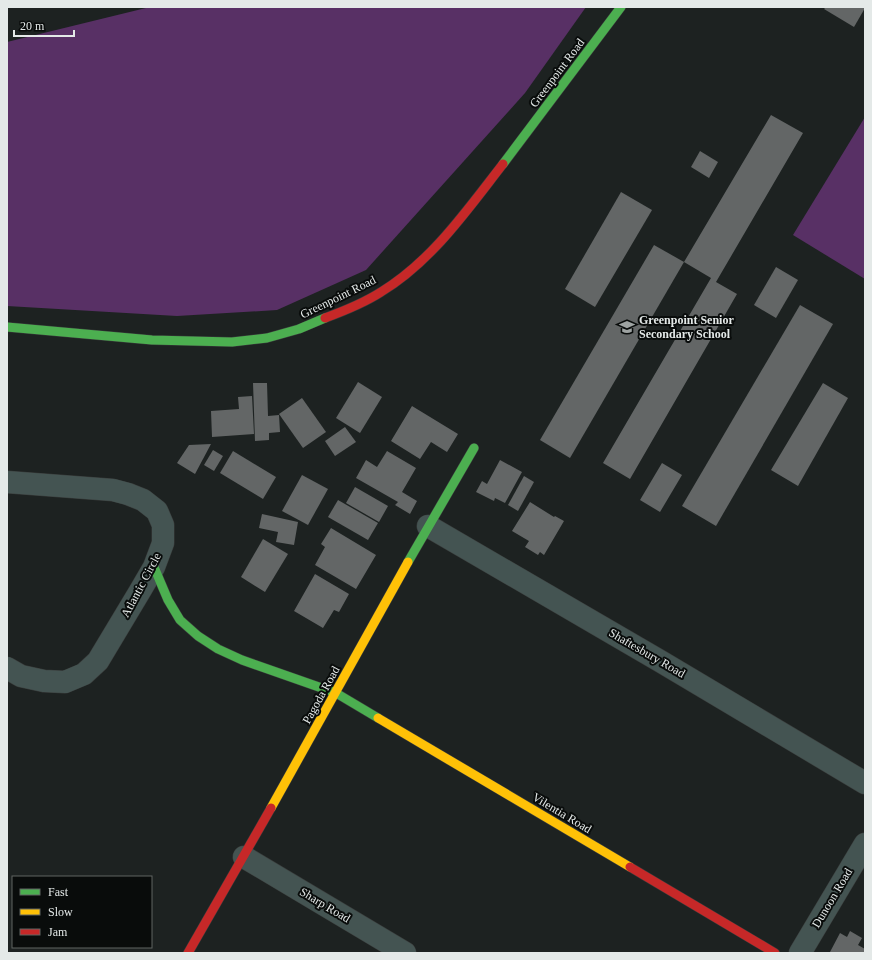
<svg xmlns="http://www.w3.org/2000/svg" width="872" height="960" viewBox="0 0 872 960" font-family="Georgia,serif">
<rect width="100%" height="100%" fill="#1d2221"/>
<g fill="#583065">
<path d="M150,7H586L525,93L366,270L277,310L177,316L7,306V42Z"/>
<path d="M865,117V279L793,235Z"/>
</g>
<g fill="#636666">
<path d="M826,7H865V8L854,27L824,9Z"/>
<path d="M771,115L803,133L716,282L737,294L630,479L603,463L711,278L684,262Z"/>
<path d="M700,151L718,162L709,178L691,167Z"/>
<path d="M621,192L652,210L595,307L565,289Z"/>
<path d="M654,245L684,262L570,458L540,440Z"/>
<path d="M776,267L798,280L776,318L754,305Z"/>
<path d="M800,305L833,324L716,526L682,506Z"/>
<path d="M358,382L382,397L360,433L336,418Z"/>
<path d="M253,383H267L268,416L279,415L280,432L269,433V440L255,441Z"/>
<path d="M823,383L848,398L798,486L771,470Z"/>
<path d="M252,396L254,434L212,437L211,411L239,409L238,397Z"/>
<path d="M302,398L326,432L303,448L279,414Z"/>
<path d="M412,406L458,434L447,452L431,442L420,459L391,441Z"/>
<path d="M345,427L356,442L335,456L325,441Z"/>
<path d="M211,444L195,474L177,463L189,445Z"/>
<path d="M213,450L223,456L214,471L204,465Z"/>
<path d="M233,451L276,477L263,499L220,473Z"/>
<path d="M387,451L416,468L402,492L417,501L410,514L395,505L398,502L356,478L366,460L377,467Z"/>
<path d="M500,460L522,472L505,503L495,498L494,501L476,492L482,481L487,484Z"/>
<path d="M662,463L682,475L660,512L640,500Z"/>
<path d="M302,475L328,489L308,525L282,511Z"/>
<path d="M524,476L534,482L518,511L508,505Z"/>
<path d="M355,487L388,506L379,522L346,503Z"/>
<path d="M338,500L378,523L368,540L328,517Z"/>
<path d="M530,502L554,517L555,516L564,521L544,555L540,552L538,555L525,547L529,541L512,531Z"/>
<path d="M262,514L298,522L294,545L276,542L278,532L259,528Z"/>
<path d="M331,528L376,555L356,589L315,565L325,547L321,544Z"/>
<path d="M263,539L288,554L265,592L241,577Z"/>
<path d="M315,574L349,594L339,612L334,610L323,628L294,611Z"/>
<path d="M850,931L862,938L858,945L865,949V953H832L830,952L840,933L847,937Z"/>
</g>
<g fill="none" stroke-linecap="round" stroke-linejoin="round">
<g stroke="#3a3d3c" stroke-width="23">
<g id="street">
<path d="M7,482L113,490L128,494L143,500L157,511L163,525V543L154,567L140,591L98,661L84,674L65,682L44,681L21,676L7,668"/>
<path d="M428,526L660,661L865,783"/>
<path d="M244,857L405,953"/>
<path d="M800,953L865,844"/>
</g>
</g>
<g stroke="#3a3d3c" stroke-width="10">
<g id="fast">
<path d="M503,164L621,7"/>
<path d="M7,327L152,340L232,342L267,338L299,329L325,318"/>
<path d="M408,562L474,448"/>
<path d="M154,567L168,600L180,620L198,636L218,649L242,660L336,693L378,718"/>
</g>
</g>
<g stroke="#3a3d3c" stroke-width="10">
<g id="slow">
<path d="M378,718L630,867"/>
<path d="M271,808L408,562"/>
</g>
</g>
<g stroke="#3a3d3c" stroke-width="10">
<g id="jam">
<path d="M325,318C344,311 364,303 381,292C432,261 467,210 503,164"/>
<path d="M630,867L775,953"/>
<path d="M188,953L271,808"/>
</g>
</g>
<use href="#street" stroke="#445452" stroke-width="22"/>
<use href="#fast" stroke="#4caf50" stroke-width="9"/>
<use href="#slow" stroke="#ffc107" stroke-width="9"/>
<use href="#jam" stroke="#c62828" stroke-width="9"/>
</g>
<defs>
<g id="school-bare" transform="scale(1.2)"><path d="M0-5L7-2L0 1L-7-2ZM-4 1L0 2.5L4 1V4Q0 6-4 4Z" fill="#9ea3a2" stroke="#090c0b" stroke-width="2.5" paint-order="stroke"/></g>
</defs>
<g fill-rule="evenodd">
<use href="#school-bare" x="627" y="327"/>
</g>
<g text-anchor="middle" stroke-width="4" stroke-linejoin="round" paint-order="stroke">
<g font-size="12" fill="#e4e9e8" stroke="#090c0b">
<text transform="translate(557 73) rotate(-53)" y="4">Greenpoint Road</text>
<text transform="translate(338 297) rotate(-26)" y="4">Greenpoint Road</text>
<text transform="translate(141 585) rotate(-62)" y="4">Atlantic Circle</text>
<text transform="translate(647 653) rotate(30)" y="4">Shaftesbury Road</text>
<text transform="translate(321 695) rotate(-61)" y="4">Pagoda Road</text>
<text transform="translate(562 813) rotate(31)" y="4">Vilentia Road</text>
<text transform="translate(832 898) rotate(-59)" y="4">Dunoon Road</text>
<text transform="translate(325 905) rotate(31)" y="4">Sharp Road</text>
</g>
<g font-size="12" font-weight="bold" fill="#e4e9e8" stroke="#090c0b" text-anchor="start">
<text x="639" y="324">Greenpoint Senior<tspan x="639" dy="14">Secondary School</tspan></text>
</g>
</g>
<rect width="872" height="960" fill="none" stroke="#e4e9e8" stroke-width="16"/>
<rect x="12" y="876" width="140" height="72" fill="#090c0b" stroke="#616463"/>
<rect x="20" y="889" width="20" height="6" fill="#4caf50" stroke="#616463"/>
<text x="48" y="896" font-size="12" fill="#e4e9e8">Fast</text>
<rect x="20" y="909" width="20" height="6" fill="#ffc107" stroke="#616463"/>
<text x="48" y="916" font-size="12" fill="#e4e9e8">Slow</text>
<rect x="20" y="929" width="20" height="6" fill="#c62828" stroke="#616463"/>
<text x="48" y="936" font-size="12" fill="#e4e9e8">Jam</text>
<path d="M14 30v6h60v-6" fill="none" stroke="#e4e9e8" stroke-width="2"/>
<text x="20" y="30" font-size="12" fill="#e4e9e8" stroke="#090c0b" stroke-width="3" paint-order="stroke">20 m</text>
</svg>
